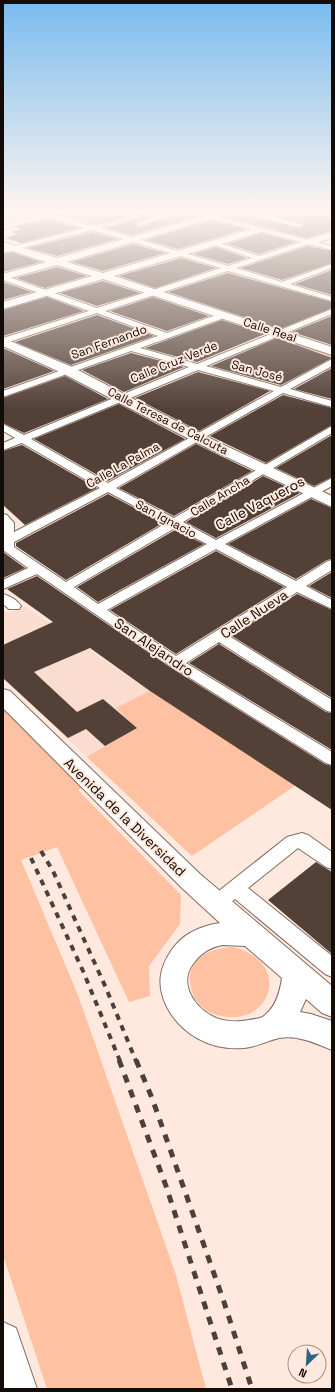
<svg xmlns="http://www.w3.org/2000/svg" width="335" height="1392" viewBox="0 0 335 1392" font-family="'Space Grotesk',sans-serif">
<rect width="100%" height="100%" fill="#ffe9de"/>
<path fill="#fbddcf" d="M25,606L150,691L241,750L293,787L192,856L3,678V610L9,613Z"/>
<g fill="#fec1a2">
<path d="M278,336L332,354V359L320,365L253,345Z"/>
<path d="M150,691L296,785L192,856L87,757L136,728L116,708Z"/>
<path d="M3,705L85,787L78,790L181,895L180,924L149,966L150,996L129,1002L57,847L21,860L78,995L176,1275L206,1389H47L3,1255Z"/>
<path d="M233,947C296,963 269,1033 214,1014C205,1011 196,1003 193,994C181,963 206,948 233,947Z"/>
</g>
<g fill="#534138">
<path d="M62,214H136L107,223L93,224Z"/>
<path d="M151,214H159L136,223L135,224L139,227L176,214H192L197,217L131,235L106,228Z"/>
<path d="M228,214H242L300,228L304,224L273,215L332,214V231L307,238L223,217Z"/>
<path d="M48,219L79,228L21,243L5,238L18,234L11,232L21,229L15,227Z"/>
<path d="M211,220L246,229L178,249L146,240Z"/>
<path d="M92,232L118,239L57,256L28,248Z"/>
<path d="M261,233L296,242L259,254L227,244Z"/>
<path d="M133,244L165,253L103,271L72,262Z"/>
<path d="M308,246L332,251V263L282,280L241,268Z"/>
<path d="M216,247L247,258L228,264L193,254Z"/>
<path d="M12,252L41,262L3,272V254Z"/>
<path d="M181,258L216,268L155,288L119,276Z"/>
<path d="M57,267L87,276L45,288L16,278Z"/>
<path d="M332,270V295L295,284Z"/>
<path d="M228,273L332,302V308L280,329L168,292Z"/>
<path d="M103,281L140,293L97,306L60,293Z"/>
<path d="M3,282L32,292L3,300Z"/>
<path d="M47,297L84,311L3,336V310Z"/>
<path d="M153,297L209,316L167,331L110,311Z"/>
<path d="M97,315L154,336L71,365L15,342Z"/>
<path d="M332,316V345L292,332Z"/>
<path d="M222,320L265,334L197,362L145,348Z"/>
<path d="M277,338L332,358L281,385L211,366Z"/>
<path d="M3,348L54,371L3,389Z"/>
<path d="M131,353L184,367L124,392L82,370Z"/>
<path d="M332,368V399L294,389Z"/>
<path d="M198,372L270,391L199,431L135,398Z"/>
<path d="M65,376L108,399L24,433L3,423V398Z"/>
<path d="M283,395L332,408V425L266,463L210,436Z"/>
<path d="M119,404L185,439L108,481L34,439Z"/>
<path d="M332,435V477L314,486L276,468Z"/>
<path d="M196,444L252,471L174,516L119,488Z"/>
<path d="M22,445L97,488L25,525L3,505V451Z"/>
<path d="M263,476L300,493L216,538L186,522Z"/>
<path d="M108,494L163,523L66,580L16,546V543Z"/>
<path d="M311,499L332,508V559L327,560L296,579L228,544Z"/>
<path d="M175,530L204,544L98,602L77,587Z"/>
<path d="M216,551L284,587L176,654L110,610Z"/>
<path d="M3,552L25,568L3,578Z"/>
<path d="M332,572V598L309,586Z"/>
<path d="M37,576L170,667L325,764L332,766V810L150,691L90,648L34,672L77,712L103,699L137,728L105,746L86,729L68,738L3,678V645L53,622L7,589Z"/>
<path d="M297,594L332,610V698L232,636Z"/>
<path d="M219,644L326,712L332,713V750L189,663Z"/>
<path d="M316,862L332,872V954L268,900Z"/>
</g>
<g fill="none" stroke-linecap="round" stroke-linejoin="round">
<g stroke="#7f6c63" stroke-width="2">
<g id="street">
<path d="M3,214C11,214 20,220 27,219C36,217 44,213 54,214C67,216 80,225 93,226C112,227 130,214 150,214L101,228L228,266L252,258L212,244V242H216L259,256L301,242L193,214H205L332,246V250L309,244L236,268L282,282L332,264V268L290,284L332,297V301L228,271L105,311L167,333L221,313H227V317L140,348L197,364L332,309V314L206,366L281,387L332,359V366L290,389L332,401V407L283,393L116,488L174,518L332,426V433L183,522L216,540L332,478V486L225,544L296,581L328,561L332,560V570L306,586L332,600V609L297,592L229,636L332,700V712L327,711L219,642L186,663L332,752V765L326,763L171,666L37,574L3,589V580L28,568L3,550V514L7,515L14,523V532L100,488L22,443L3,450V443L15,438L3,431V424L24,435L189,367L131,351L3,397V391L158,336L97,313L3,344V338L89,311L3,280V275L97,308L221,268L92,230L3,253V249L85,228L48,217L3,229V225L18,221L3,216ZM198,370L274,391L108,483L31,439ZM108,492L166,523L66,582L14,547V542ZM175,528L207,544L98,604L74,587ZM216,549L287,587L176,656L107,610Z"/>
<path d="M164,214H175L139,226L136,224Z"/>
<path d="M243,214H272L270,216L303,225L300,227Z"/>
<path d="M3,594C10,596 17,600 21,606L19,609H9L3,604Z"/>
<path d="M302,833L308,835L332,852V869L326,867L298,848L248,888L332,956V977L325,974L235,899C226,906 222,912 210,908L208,903L210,898L287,837Z"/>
</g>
</g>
<g stroke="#7f6c63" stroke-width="2">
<g id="secondary">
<path d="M212,214H227L67,262L103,273L255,228H261L263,230L261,232L114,276L332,347V355L103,279L3,309V302L92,276L57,265L3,280V274L46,262L3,248V242L57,258Z"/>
<path d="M332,232V238L309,245L304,242L306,240Z"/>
<path d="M3,338L72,367L203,435L332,496V507L193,441L62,373L3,346Z"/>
<path d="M3,689L10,691L200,874L332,986V1017L322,1013L306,999L300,1012L311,1014L332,1021V1050C315,1043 298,1035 279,1038C267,1041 256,1047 244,1048C211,1051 180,1034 166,1005C157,985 159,969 171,951C182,934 200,926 220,923L182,888L3,708ZM223,945L245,946L282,978C280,992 276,1007 264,1016C260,1019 254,1019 249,1020C239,1022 226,1022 216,1018C195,1009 178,984 193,964C201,953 210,947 223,945Z"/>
<path d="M3,1322L16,1328L37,1389H3Z"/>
</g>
</g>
<use href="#street" fill="#fff" fill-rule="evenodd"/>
<use href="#secondary" fill="#fff" fill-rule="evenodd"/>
<g stroke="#4b403b" stroke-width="4" stroke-dasharray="6 6" stroke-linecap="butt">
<path d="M41,851L53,871L106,988L136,1061"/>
<path d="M31,858L83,971L120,1061"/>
</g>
<g stroke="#4b403b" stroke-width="5" stroke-dasharray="8 8" stroke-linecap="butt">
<path d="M119,1060L166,1186L232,1389"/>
<path d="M136,1060L152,1098L224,1302L252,1389"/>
</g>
</g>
<linearGradient id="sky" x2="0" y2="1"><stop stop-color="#79bbee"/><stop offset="0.52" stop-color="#fff5f0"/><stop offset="1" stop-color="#fff5f0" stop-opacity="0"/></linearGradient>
<rect width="335" height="409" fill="url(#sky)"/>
<g text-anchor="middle" stroke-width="4" stroke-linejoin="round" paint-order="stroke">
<g font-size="12" fill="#120b08" stroke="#ffe9de">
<text transform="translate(270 330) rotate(18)" y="4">Calle Real</text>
<text transform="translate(109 342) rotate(-20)" y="4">San Fernando</text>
<text transform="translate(174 362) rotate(-22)" y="4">Calle Cruz Verde</text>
<text transform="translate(257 371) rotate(15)" y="4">San José</text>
<text transform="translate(168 421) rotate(27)" y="4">Calle Teresa de Calcuta</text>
<text transform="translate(123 465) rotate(-29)" y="4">Calle La Palma</text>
<text transform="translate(220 496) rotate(-31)" y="4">Calle Ancha</text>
<text transform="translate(166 519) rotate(28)" y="4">San Ignacio</text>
</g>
<g font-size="14" fill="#120b08" stroke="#ffe9de">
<text transform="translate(260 503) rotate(-28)" y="5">Calle Vaqueros</text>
<text transform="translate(254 614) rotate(-33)" y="5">Calle Nueva</text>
<text transform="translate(154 647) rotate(34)" y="5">San Alejandro</text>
<text transform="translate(125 817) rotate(44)" y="5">Avenida de la Diversidad</text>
</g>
</g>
<rect width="335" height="1392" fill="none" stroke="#120b08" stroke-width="8"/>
<g transform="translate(307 1364) rotate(205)"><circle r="19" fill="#ffe9de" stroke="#a09088"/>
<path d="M0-3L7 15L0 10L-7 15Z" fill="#306380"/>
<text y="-6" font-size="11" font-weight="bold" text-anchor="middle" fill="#120b08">N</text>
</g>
</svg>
